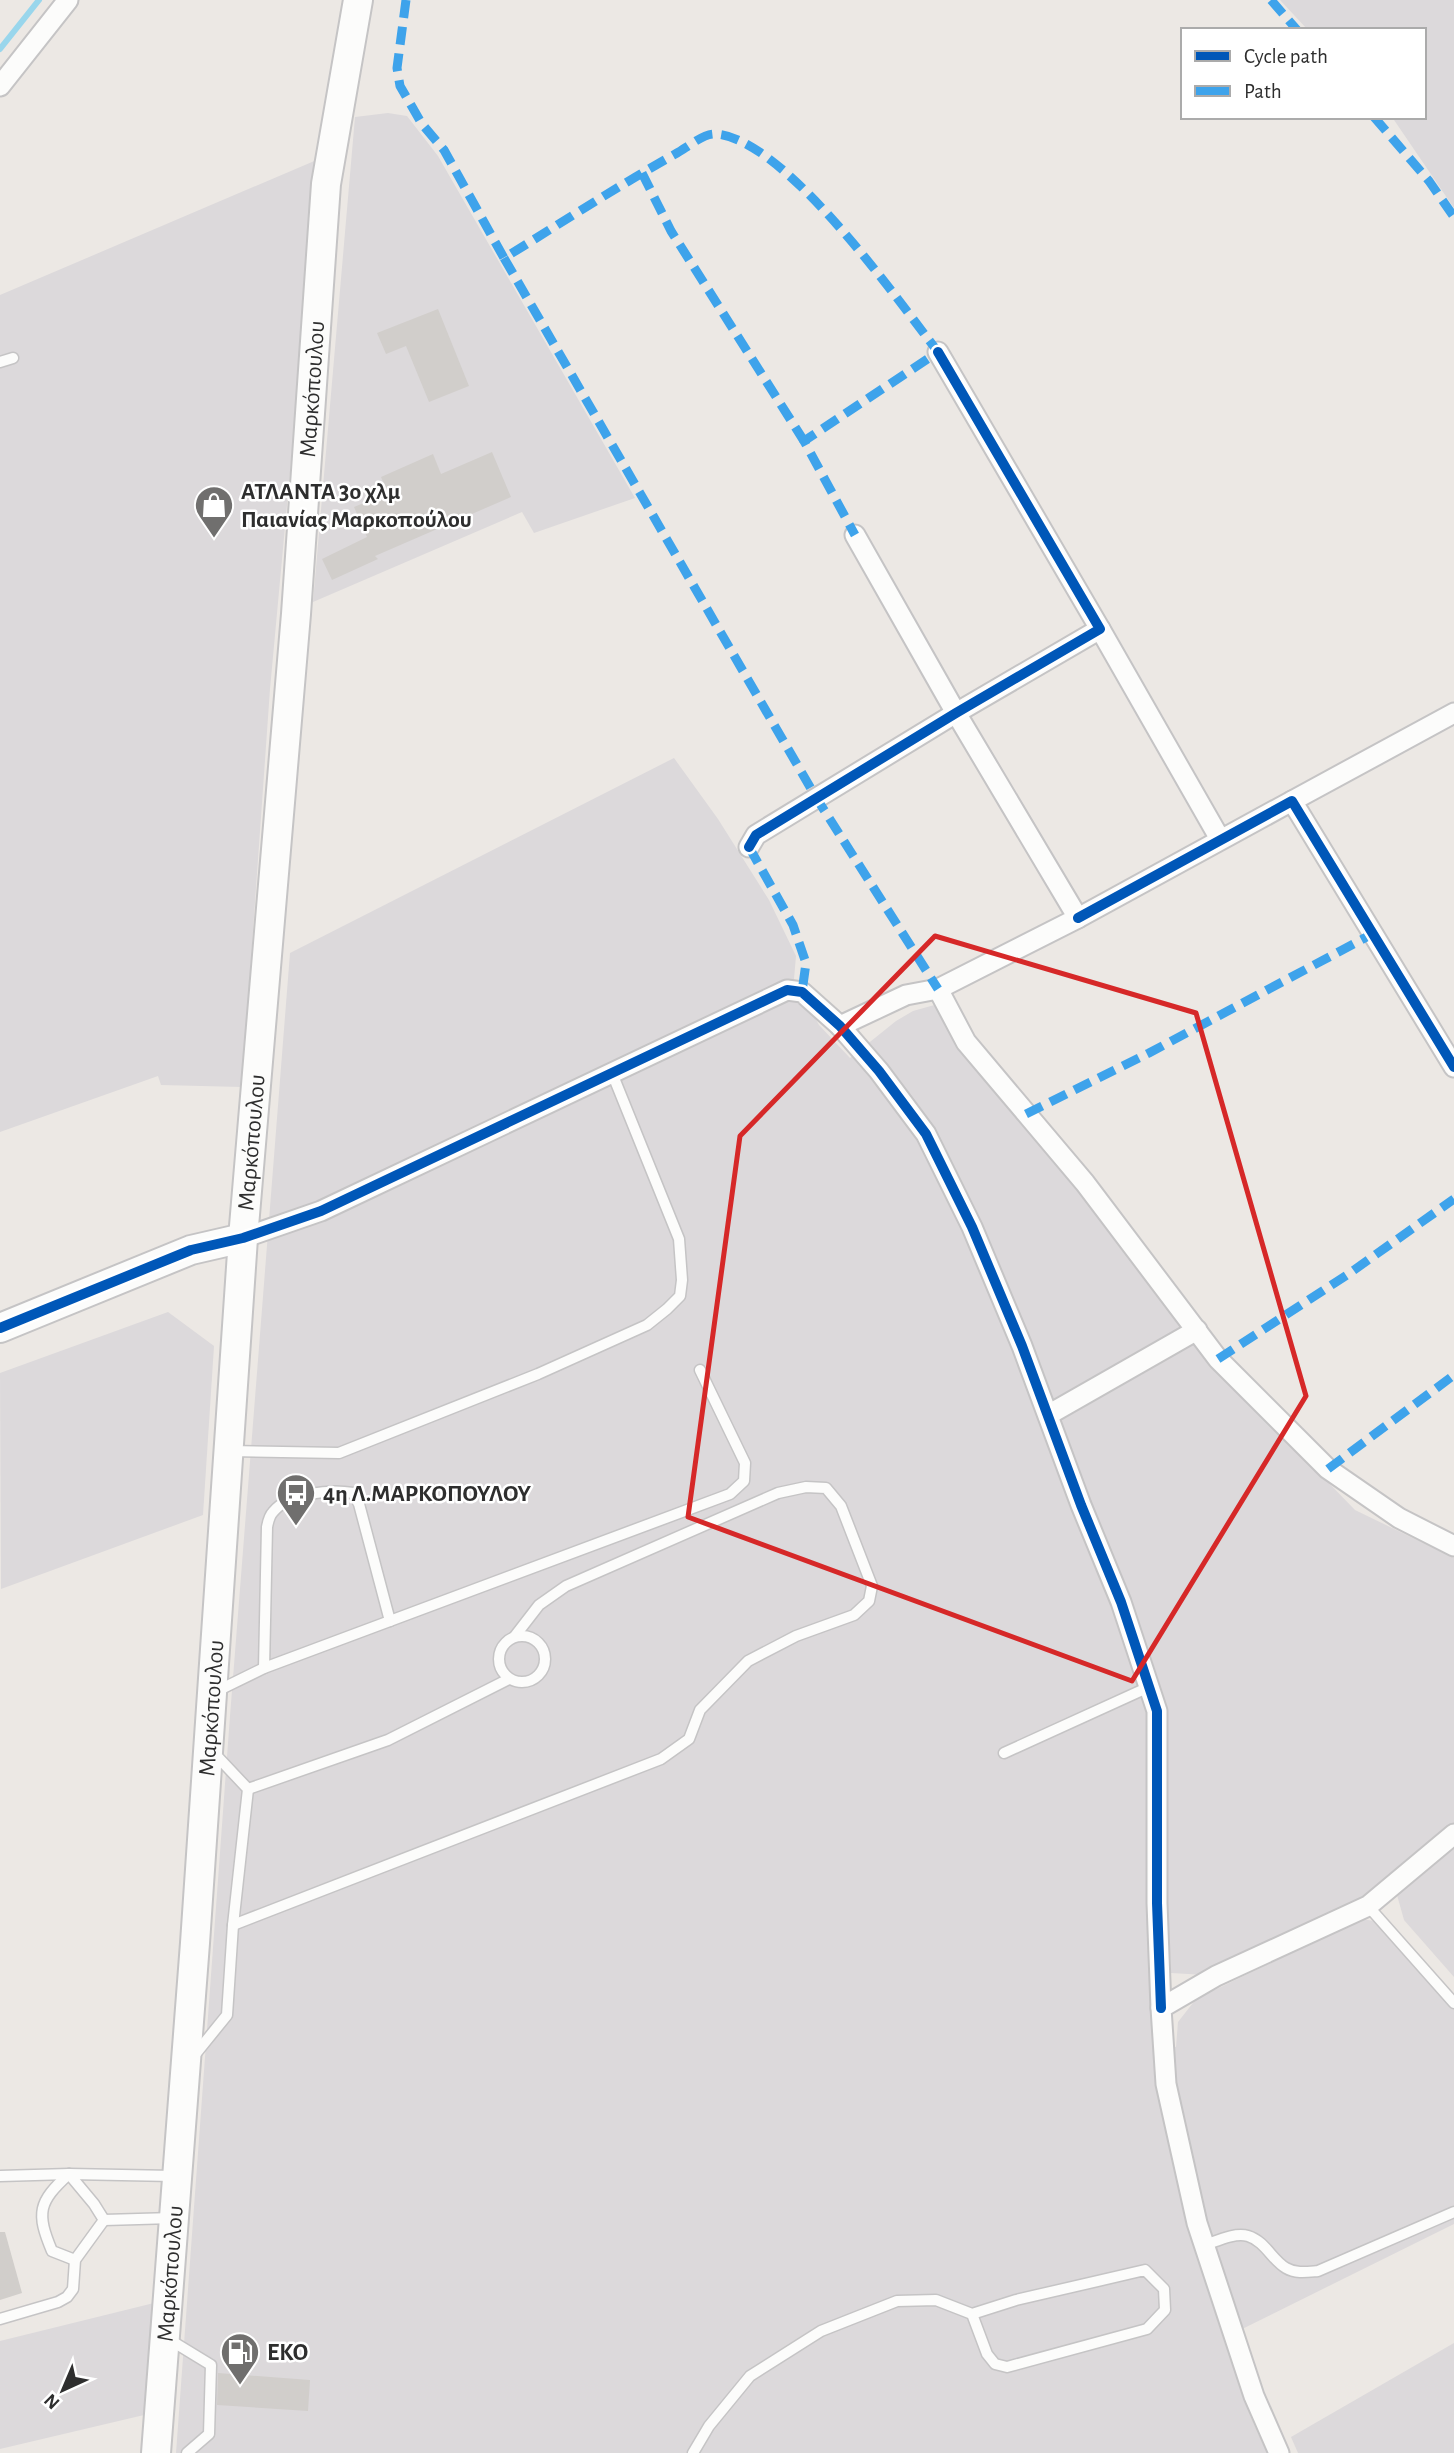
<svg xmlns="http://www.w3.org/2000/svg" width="1454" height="2453" viewBox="0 0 1454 2453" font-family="'Alegreya Sans',sans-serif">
<rect width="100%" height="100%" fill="#ece8e4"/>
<g fill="#dcd9db">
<path d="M1280,0H1454V208L1392,117H1424V30H1308Z"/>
<path d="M388,113L407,116L438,156L635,498L534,533L522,512L313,602L355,117Z"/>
<path d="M319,159L270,689L242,1087L161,1085L158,1076L0,1132V295Z"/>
<path d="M674,758L718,819L769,900L796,956L794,979L819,1025L850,1058L896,1021L913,1011L938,1004L963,1052L1116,1238L1217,1368L1355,1510L1454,1558V1828L1364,1902L1205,1975L1171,1973L1169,1931L1149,1940L1156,2050L1176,2047L1178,2022L1196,1999L1362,1919L1374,1921L1454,2009V2224L1226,2337L1250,2415L1267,2453H176L230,1716L290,953Z"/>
<path d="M168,1312L214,1346L203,1515L1,1589L0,1373Z"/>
<path d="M1454,1843V1977L1404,1920L1395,1888Z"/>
<path d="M154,2303L144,2415L0,2449V2341Z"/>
<path d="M1454,2343V2453H1298L1291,2437Z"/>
</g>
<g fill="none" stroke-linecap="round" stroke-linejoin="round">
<path stroke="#99d6ec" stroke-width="6" d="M0,49L39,0"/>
</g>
<g fill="#d1cecb">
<path d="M438,309L469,386L429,402L406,346L386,354L377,333Z"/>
<path d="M492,452L511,497L375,556L378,559L332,580L322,559L367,537L354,507L388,493L381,477L433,454L441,474Z"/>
<path d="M0,2232H5L22,2293L0,2300Z"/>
<path d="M218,2373L310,2380L308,2411L217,2405Z"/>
</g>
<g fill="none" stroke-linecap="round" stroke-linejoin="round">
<g stroke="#c5c4c5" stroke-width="13">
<g id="lane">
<path d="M0,362L13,358"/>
<path d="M230,1451L339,1453L538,1374L647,1325L667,1309L680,1296L682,1280L679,1239L612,1073"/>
<circle cx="522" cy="1659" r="23"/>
<path d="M264,1668L267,1527C268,1522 269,1516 273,1512C288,1493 331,1489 353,1493L359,1504L390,1621"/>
<path d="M215,1692L264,1668L730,1494L744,1481L745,1463L700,1370"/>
<path d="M1004,1753L1149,1687"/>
<path d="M248,1789L388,1740L509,1679"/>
<path d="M1368,1906L1454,2003"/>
<path d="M233,1925L661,1759L689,1739L700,1710L748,1661L796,1636L854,1615L869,1601L872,1586L841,1506L826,1488L806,1487L778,1493L566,1586L539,1605L515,1636"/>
<path d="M193,2057L227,2015L233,1925L248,1789L213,1752"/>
<path d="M69,2174C38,2202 36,2213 52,2251L75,2260"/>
<path d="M0,2176L69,2174L174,2176"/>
<path d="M104,2220L173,2218"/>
<path d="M1205,2245C1217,2241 1235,2232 1248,2236C1265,2241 1272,2260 1286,2268C1296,2274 1307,2272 1318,2271L1454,2212"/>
<path d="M0,2319L58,2302L67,2297L73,2289L75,2260L104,2220L94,2204L69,2174"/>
<path d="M170,2340L211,2365L209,2434L187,2453"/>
<path d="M693,2453L709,2426L750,2376L821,2331L897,2301L936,2300L972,2314L1016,2300L1145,2270L1164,2289L1165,2310L1147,2329L1007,2367L995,2364L987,2354L972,2314"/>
</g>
</g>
<g stroke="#c5c4c5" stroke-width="23">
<g id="street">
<path d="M0,86L68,0"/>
<path d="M1100,629L1220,839"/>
<path d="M1292,801L1454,713"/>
<path d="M749,847L756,835L956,713L1100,629L938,352"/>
<path d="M1078,918L1292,801L1454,1067"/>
<path d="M938,989L966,1042L1085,1183L1218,1359L1328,1469L1399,1518L1454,1546"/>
<path d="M840,1026L906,995L938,989L1078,918L956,713L855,535"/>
<path d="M243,1238L321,1211L787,990L802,992L840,1026L879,1071L926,1134L972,1227L1022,1346L1081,1505L1121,1602L1157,1711V1903L1161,2008"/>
<path d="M1048,1415L1197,1330"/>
<path d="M1279,2453L1254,2396L1197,2223L1166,2084L1161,2008L1216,1976L1368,1906L1454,1834"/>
</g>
</g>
<g stroke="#c5c4c5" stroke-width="32">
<g id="secondary">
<path d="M0,1328L191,1250L243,1238"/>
<path id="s1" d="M156,2453L195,1943L243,1238L296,614L326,184L358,0"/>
</g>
</g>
<use href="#lane" stroke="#fcfcfb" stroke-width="10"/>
<use href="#street" stroke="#fcfcfb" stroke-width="19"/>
<use href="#secondary" stroke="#fcfcfb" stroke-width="28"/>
<g stroke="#3ea3eb" stroke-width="9" stroke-dasharray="18 9" stroke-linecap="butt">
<path d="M406,0L397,68L400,86L422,124L444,150L504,258C561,223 618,186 677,153C686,148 703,134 714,134C782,135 897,299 938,352L804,441L855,535"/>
<path d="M1271,0L1297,30"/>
<path d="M1374,117L1429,181L1454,217"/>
<path d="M642,173L671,231L804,441"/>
<path d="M504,258L817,799L938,989"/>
<path d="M749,847L793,925L806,963L802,992"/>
<path d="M1026,1114L1149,1053L1374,933"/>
<path d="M1218,1359L1347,1275L1454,1199"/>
<path d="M1328,1469L1454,1375"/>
</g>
<g stroke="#fff" stroke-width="15">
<g id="cycleway">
<path d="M749,847L756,835L956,713L1100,629L938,352"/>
<path d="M1078,918L1292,801L1454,1067"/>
<path d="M0,1328L191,1250L243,1238L321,1211L787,990L802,992L840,1026L879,1071L926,1134L972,1227L1022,1346L1081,1505L1121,1602L1157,1711V1903L1161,2008"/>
</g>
</g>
<use href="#cycleway" stroke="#0057b8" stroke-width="10"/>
</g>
<path fill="none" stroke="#d62828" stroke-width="5" stroke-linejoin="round" d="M935,936L1196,1013L1306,1396L1132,1681L688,1517L740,1136Z"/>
<defs>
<g id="shop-pin" transform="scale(2.0125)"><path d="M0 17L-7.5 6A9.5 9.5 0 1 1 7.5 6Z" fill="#706f6e" stroke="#fff"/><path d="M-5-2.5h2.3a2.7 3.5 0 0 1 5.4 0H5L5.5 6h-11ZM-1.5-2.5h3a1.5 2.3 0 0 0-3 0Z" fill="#fff"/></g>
<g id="bus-pin" transform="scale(2.0125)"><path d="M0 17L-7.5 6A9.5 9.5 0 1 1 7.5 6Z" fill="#706f6e" stroke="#fff"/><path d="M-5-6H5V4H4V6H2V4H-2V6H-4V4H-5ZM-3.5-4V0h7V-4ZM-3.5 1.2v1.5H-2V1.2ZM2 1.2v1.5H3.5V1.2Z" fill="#fff"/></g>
<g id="fuel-pin" transform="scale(2.0125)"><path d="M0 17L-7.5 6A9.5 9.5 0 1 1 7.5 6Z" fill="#706f6e" stroke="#fff"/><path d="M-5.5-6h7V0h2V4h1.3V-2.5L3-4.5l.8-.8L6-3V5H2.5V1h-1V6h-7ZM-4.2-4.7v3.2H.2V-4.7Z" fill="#fff"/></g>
</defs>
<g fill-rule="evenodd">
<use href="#shop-pin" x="214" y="505"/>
<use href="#bus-pin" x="296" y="1493"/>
<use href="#fuel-pin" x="240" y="2352"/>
</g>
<g text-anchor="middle" stroke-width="5" stroke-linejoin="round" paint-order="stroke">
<g font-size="24" fill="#2e2e2e" stroke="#fff">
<text dy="8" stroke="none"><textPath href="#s1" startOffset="2070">Μαρκόπουλου</textPath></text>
<text dy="8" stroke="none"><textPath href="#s1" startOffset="1314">Μαρκόπουλου</textPath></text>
<text dy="8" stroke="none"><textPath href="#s1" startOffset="747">Μαρκόπουλου</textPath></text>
<text dy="8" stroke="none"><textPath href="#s1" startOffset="180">Μαρκόπουλου</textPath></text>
</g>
<g font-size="24" font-weight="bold" fill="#2e2e2e" stroke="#fff" text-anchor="start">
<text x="241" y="499">ΑΤΛΑΝΤΑ 3ο χλμ<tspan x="241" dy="28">Παιανίας Μαρκοπούλου</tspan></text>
<text x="323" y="1501">4η Λ.ΜΑΡΚΟΠΟΥΛΟΥ</text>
<text x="267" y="2360">EKO</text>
</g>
</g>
<rect x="1181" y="28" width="245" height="91" fill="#ffffff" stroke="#ababab" stroke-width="2"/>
<rect x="1195" y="51" width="35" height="10" fill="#0057b8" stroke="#ababab" stroke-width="2"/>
<text x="1244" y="63" font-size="21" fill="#2e2e2e">Cycle path</text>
<rect x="1195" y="86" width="35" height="10" fill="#3ea3eb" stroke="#ababab" stroke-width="2"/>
<text x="1244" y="98" font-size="21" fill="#2e2e2e">Path</text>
<g transform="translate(63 2390) rotate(224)" stroke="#ffffff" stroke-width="5" paint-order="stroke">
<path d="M0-5L12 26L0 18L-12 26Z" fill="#2e2e2e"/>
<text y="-10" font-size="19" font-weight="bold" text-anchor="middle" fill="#2e2e2e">N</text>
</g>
</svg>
